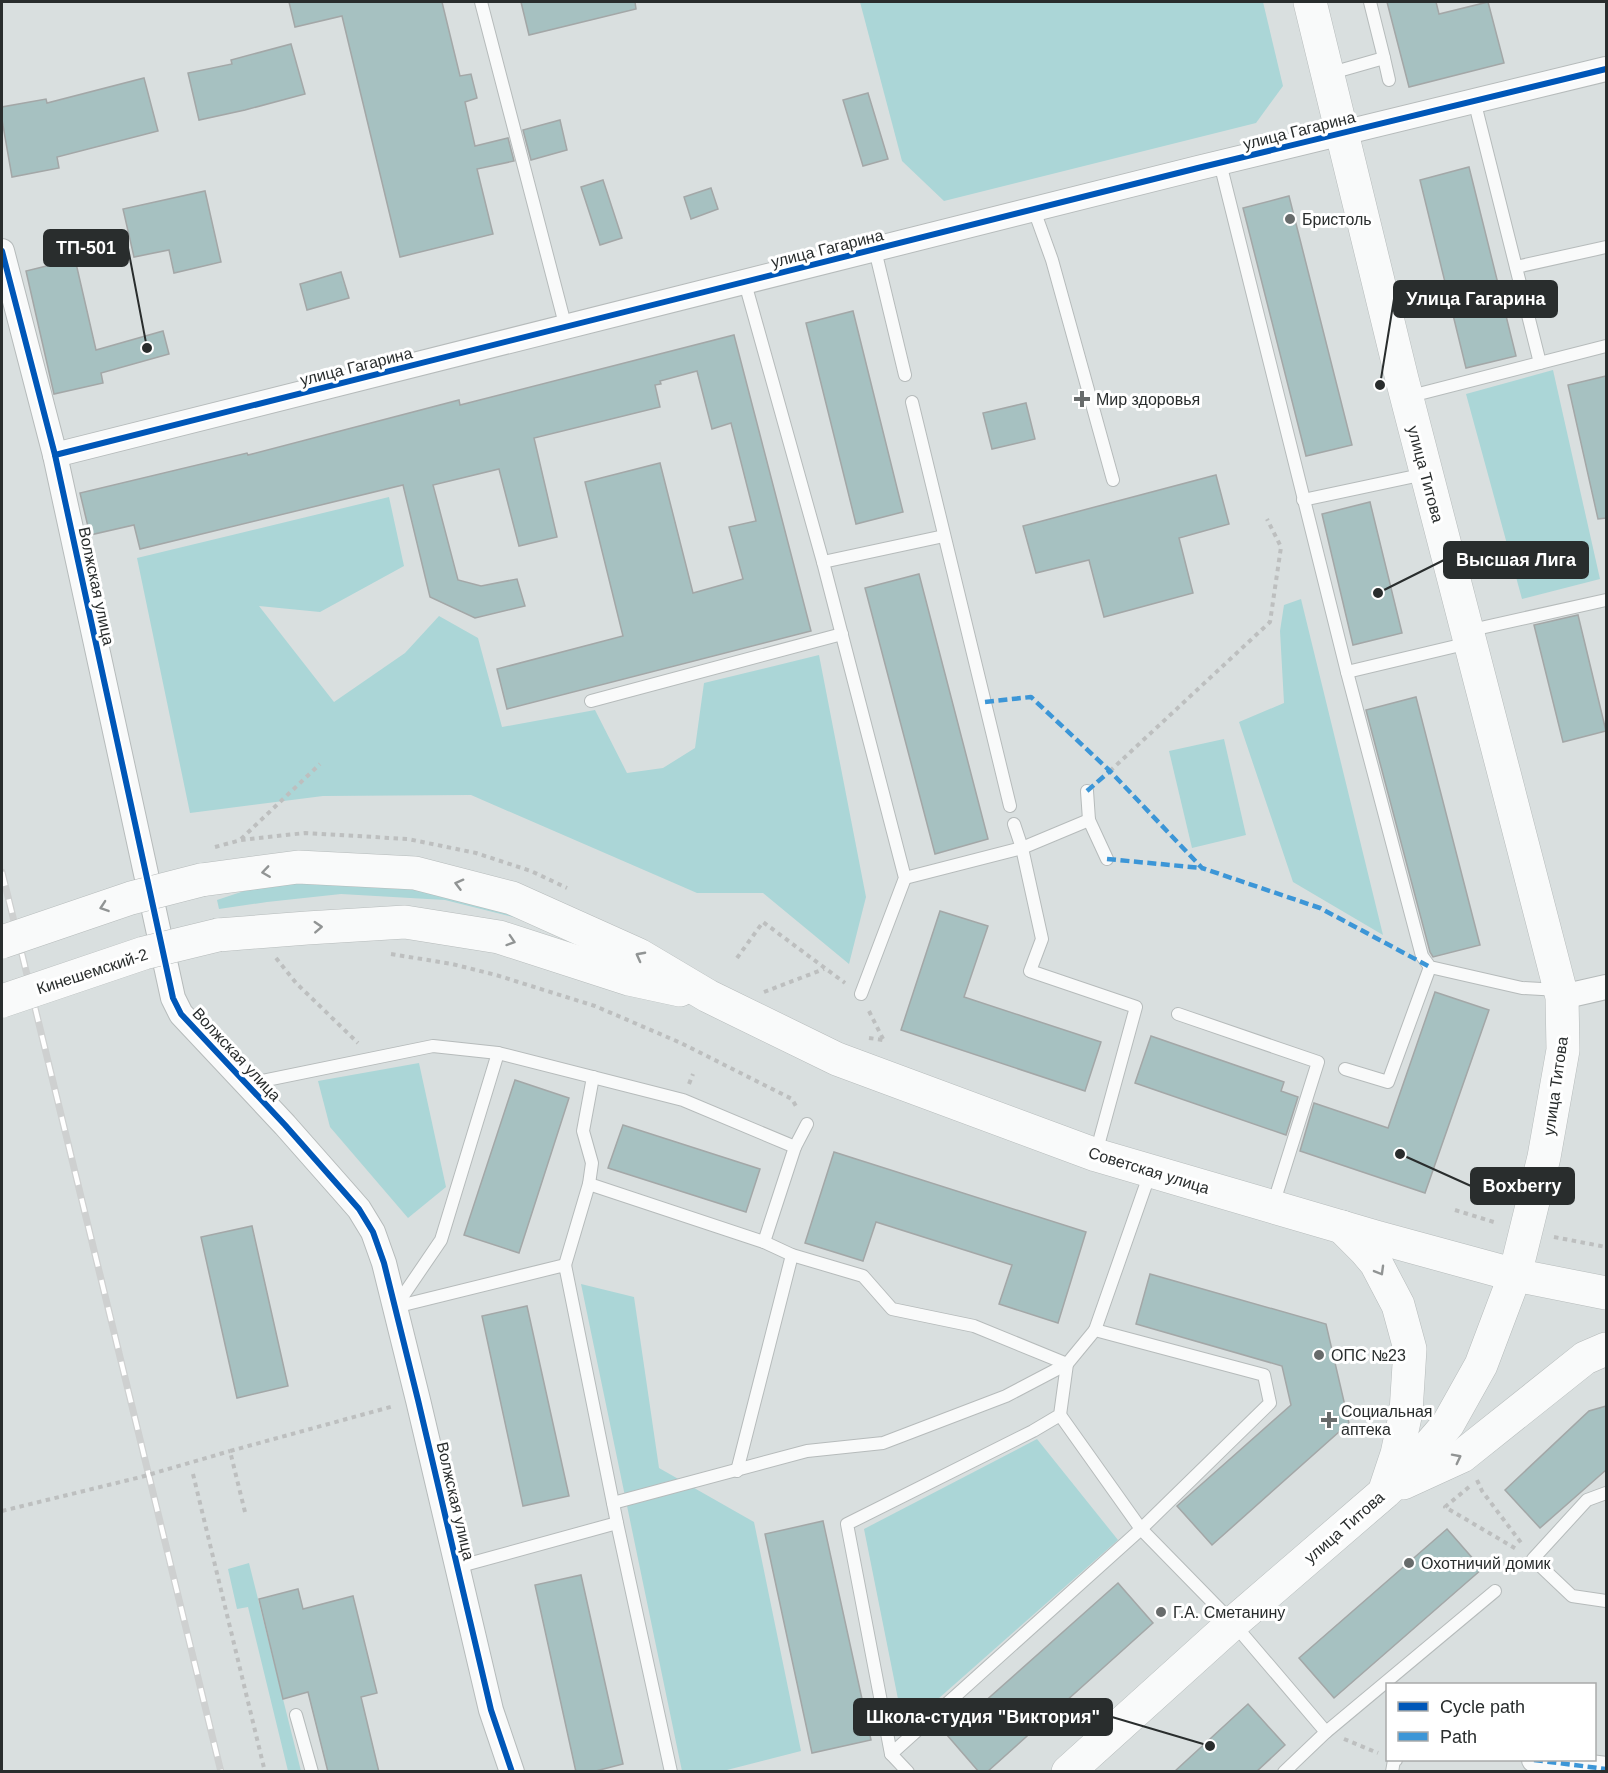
<svg xmlns="http://www.w3.org/2000/svg" width="1608" height="1773" viewBox="0 0 1608 1773" font-family="Arial,sans-serif">
<rect width="100%" height="100%" fill="#d9dfdf"/>
<g fill="#abd6d7">
<path d="M860,2H1263L1283,86L1256,123L944,201L902,161Z"/>
<path d="M1553,370L1600,579L1522,599L1466,394Z"/>
<path d="M389,497L404,566L320,612L259,606L334,702L405,653L439,616L478,638L502,727L595,710L627,773L663,768L695,748L704,683L819,655L866,897L849,964L763,893H697L471,795L323,796L190,813L137,558Z"/>
<path d="M1301,599L1383,935L1293,882L1239,722L1284,703L1280,631L1284,605Z"/>
<path d="M1224,739L1246,835L1192,848L1169,751Z"/>
<path d="M341,878L453,892L541,924L445,900L341,894L267,902L219,909L217,900L262,885Z"/>
<path d="M419,1063L446,1187L408,1218L330,1127L318,1081Z"/>
<path d="M581,1284L634,1297L659,1468L754,1522L801,1751L723,1771H682Z"/>
<path d="M1037,1439L1118,1540L904,1729L864,1529Z"/>
<path d="M249,1563L301,1771H288L248,1607L237,1609L228,1569Z"/>
</g>
<g fill="#a6c1c1" stroke="#a3a7a7" stroke-width="1.5">
<path d="M289,2H442L460,76L471,74L477,98L465,102L475,146L508,138L514,161L477,169L493,234L400,257L342,16L295,27Z"/>
<path d="M521,2H635L636,9L529,35Z"/>
<path d="M1387,2H1436L1439,14L1488,2L1504,63L1409,87Z"/>
<path d="M291,44L305,94L245,110L199,120L188,73L232,64L231,60Z"/>
<path d="M144,78L158,131L57,157L59,168L12,177L2,120V107L46,99L47,103Z"/>
<path d="M868,93L888,159L863,166L843,100Z"/>
<path d="M560,120L567,150L531,160L523,130Z"/>
<path d="M1469,167L1516,356L1466,368L1420,180Z"/>
<path d="M603,180L622,238L600,245L581,187Z"/>
<path d="M711,188L718,209L691,219L684,197Z"/>
<path d="M205,191L221,262L174,273L169,250L134,257L123,209Z"/>
<path d="M1289,196L1352,445L1306,456L1243,208Z"/>
<path d="M75,259L96,350L163,331L169,354L101,373L103,383L54,394L26,271Z"/>
<path d="M341,272L349,298L307,310L300,284Z"/>
<path d="M853,311L903,512L856,524L806,323Z"/>
<path d="M734,335L811,631L507,709L497,669L623,636L585,482L660,463L693,593L743,579L729,527L756,521L731,423L712,429L697,371L660,381L661,384L655,385L660,407L534,438L557,537L519,546L499,469L433,485L458,580L481,586L517,579L525,606L475,618L430,597L403,485L140,549L134,525L90,535L80,493L247,453L248,455L459,400L460,405Z"/>
<path d="M1606,376V518L1598,519L1568,385Z"/>
<path d="M1026,403L1035,439L992,449L983,413Z"/>
<path d="M1216,475L1229,524L1179,538L1193,593L1104,617L1089,560L1036,573L1023,526Z"/>
<path d="M1370,502L1402,633L1353,645L1322,514Z"/>
<path d="M919,574L988,839L935,854L865,588Z"/>
<path d="M1578,615L1606,731L1563,742L1534,625Z"/>
<path d="M1416,697L1480,945L1433,957L1430,952L1366,710Z"/>
<path d="M940,911L988,926L964,997L1101,1042L1085,1091L901,1030Z"/>
<path d="M1435,992L1489,1010L1425,1193L1300,1151L1314,1103L1388,1128Z"/>
<path d="M1151,1036L1284,1082L1281,1091L1298,1097L1286,1135L1135,1083Z"/>
<path d="M515,1080L569,1098L519,1253L464,1235Z"/>
<path d="M623,1125L760,1169L746,1212L608,1168Z"/>
<path d="M834,1152L1086,1232L1058,1323L999,1304L1012,1265L876,1222L863,1261L805,1243Z"/>
<path d="M252,1226L288,1386L237,1398L201,1237Z"/>
<path d="M1150,1274L1326,1324L1349,1423L1212,1545L1177,1506L1291,1405L1282,1366L1136,1324Z"/>
<path d="M527,1306L569,1496L523,1506L482,1316Z"/>
<path d="M1606,1406V1470L1540,1528L1505,1490L1589,1411Z"/>
<path d="M823,1521L871,1740L812,1753L765,1534Z"/>
<path d="M1447,1529L1482,1569L1334,1698L1299,1658Z"/>
<path d="M581,1575L623,1764L592,1772H576L535,1585Z"/>
<path d="M1118,1583L1153,1623L987,1772H979L947,1735Z"/>
<path d="M298,1589L303,1609L353,1596L377,1693L361,1697L379,1772H328L308,1692L283,1699L259,1599Z"/>
<path d="M1248,1704L1285,1745L1256,1772H1174Z"/>
</g>
<g fill="none" stroke-linecap="round" stroke-linejoin="round">
<g stroke="#b6bbbb" stroke-width="14">
<g id="lane">
<path d="M481,2L566,328"/>
<path d="M1384,58L1389,80"/>
<path d="M1328,74L1384,58L1370,2"/>
<path d="M1474,100L1540,363"/>
<path d="M1220,163L1347,672L1422,956L1430,967L1522,988L1559,990"/>
<path d="M1034,210L1052,260L1113,480"/>
<path d="M875,250L905,375"/>
<path d="M1516,267L1606,247"/>
<path d="M745,283L823,562L905,878L861,994"/>
<path d="M1407,397L1606,346"/>
<path d="M912,402L1010,806"/>
<path d="M1303,500L1425,474"/>
<path d="M823,562L944,536"/>
<path d="M1467,631L1606,600"/>
<path d="M1347,672L1469,643"/>
<path d="M591,701L842,634"/>
<path d="M1087,791L1089,820"/>
<path d="M1014,824L1022,848L1042,939L1030,971L1136,1007L1096,1153"/>
<path d="M905,878L1022,848L1089,820L1107,859"/>
<path d="M1178,1014L1318,1062L1273,1205"/>
<path d="M1345,1069L1388,1082L1430,967"/>
<path d="M247,1084L433,1046L498,1053L683,1100L795,1147L807,1124"/>
<path d="M795,1147L764,1242L792,1255L863,1276L892,1309L974,1326L1067,1364"/>
<path d="M589,1184L592,1163L583,1131L593,1077"/>
<path d="M565,1265L589,1184L764,1242"/>
<path d="M396,1306L441,1240L498,1053"/>
<path d="M395,1307L565,1265L617,1523L671,1772"/>
<path d="M1095,1330L1264,1375L1270,1403L1141,1529L891,1754L847,1524L1033,1431L1060,1415L1067,1364Z"/>
<path d="M1095,1330L1150,1173"/>
<path d="M1060,1415L1141,1529L1233,1623L1326,1732L1284,1772"/>
<path d="M737,1471L792,1255"/>
<path d="M1606,1493L1587,1500L1533,1559L1572,1596L1606,1601"/>
<path d="M613,1503L807,1451L883,1443L1006,1396L1067,1364"/>
<path d="M457,1567L617,1523"/>
<path d="M296,1715L312,1772"/>
<path d="M1326,1732L1495,1591"/>
<path d="M891,1754L908,1772"/>
<path d="M1392,1772L1394,1760H1396"/>
</g>
</g>
<g stroke="#b6bbbb" stroke-width="26">
<g id="street">
<path d="M2,251L55,455L173,998L181,1014L285,1125L345,1193L359,1209L373,1232L384,1263L418,1400L491,1710L512,1772"/>
<path d="M55,455L1198,168L1606,69"/>
<path d="M1562,997L1606,987"/>
<path d="M1534,1760L1606,1769"/>
</g>
</g>
<g stroke="#b6bbbb" stroke-width="34">
<g id="secondary">
<path d="M1342,1227L1365,1250L1376,1263L1398,1305L1410,1349L1406,1412L1397,1454L1386,1487"/>
<path d="M1403,1483L1462,1456L1585,1358L1606,1349"/>
<path d="M1068,1772L1233,1623L1385,1492L1409,1469L1448,1424L1481,1365L1515,1275L1544,1157L1563,1050L1562,997L1402,379L1310,2"/>
</g>
</g>
<g stroke="#b6bbbb" stroke-width="34">
<g id="primary">
<path d="M201,880L298,867L415,873L512,898L639,955L708,996L837,1059L1096,1155L1376,1237L1515,1275L1606,1293"/>
<path d="M218,935L307,928L405,922L499,937L629,979L680,990"/>
</g>
</g>
<g stroke="#bdbfbf" stroke-width="4" stroke-dasharray="4.5 4.5" stroke-linecap="butt">
<path d="M1110,771L1270,622L1281,547L1267,519"/>
<path d="M241,839L320,764"/>
<path d="M215,847L241,840L305,833L408,839L476,853L531,871L567,888"/>
<path d="M391,954L452,964L496,975L595,1006L681,1043L792,1099L797,1108"/>
<path d="M276,958L296,983L358,1043"/>
<path d="M737,958L763,922L845,983"/>
<path d="M764,992L824,969"/>
<path d="M869,1011L883,1039"/>
<path d="M869,1038L883,1040"/>
<path d="M689,1084L693,1074"/>
<path d="M1455,1210L1497,1223"/>
<path d="M1554,1237L1606,1247"/>
<path d="M193,1474L265,1772"/>
<path d="M1477,1480L1482,1491L1522,1544"/>
<path d="M1469,1487L1445,1507L1518,1550"/>
<path d="M245,1512L230,1451L394,1406"/>
<path d="M1344,1739L1378,1753"/>
</g>
<use href="#lane" stroke="#f9fafa" stroke-width="12"/>
<use href="#street" stroke="#f9fafa" stroke-width="24"/>
<use href="#secondary" stroke="#f9fafa" stroke-width="33"/>
<use href="#primary" stroke="#f9fafa" stroke-width="33"/>
<g stroke="#ced0d0" stroke-width="7">
<path id="rail" d="M2,872L221,1772"/>
</g>
<use href="#rail" stroke="#fff" stroke-width="4.5" stroke-dasharray="14" stroke-linecap="butt"/>
<g stroke="#b6bbbb" stroke-width="34" stroke-linecap="butt">
<g id="primary-bridge">
<path d="M2,942L131,898L201,880"/>
<path d="M2,1001L144,953L218,935"/>
</g>
</g>
<path stroke="#bdbfbf" stroke-width="4" stroke-dasharray="4.5 4.5" stroke-linecap="butt" d="M2,1511L141,1477L230,1451"/>
<use href="#primary-bridge" stroke="#f9fafa" stroke-width="33"/>
<g stroke="#3c96d7" stroke-width="4.5" stroke-dasharray="9 4.5" stroke-linecap="butt">
<path d="M985,702L1031,697L1110,771L1202,868L1320,908L1430,967"/>
<path d="M1087,791L1110,771"/>
<path d="M1107,859L1202,868"/>
<path d="M1534,1760L1606,1769"/>
</g>
<g stroke="#fff" stroke-width="10">
<g id="cycleway">
<path d="M2,251L55,455L173,998L181,1014L285,1125L345,1193L359,1209L373,1232L384,1263L418,1400L491,1710L512,1772"/>
<path d="M55,455L1198,168L1606,69"/>
</g>
</g>
<use href="#cycleway" stroke="#0057b8" stroke-width="6"/>
</g>
<defs><path id="oneway-chevron" d="M-2-3.5L2.5 0L-2 3.5" fill="none" stroke-width="1.6" stroke-linecap="round" stroke-linejoin="round" transform="scale(1.5)"/></defs>
<g stroke="#919494">
<use href="#oneway-chevron" transform="translate(266 872) rotate(172)"/>
<use href="#oneway-chevron" transform="translate(459 884) rotate(-165)"/>
<use href="#oneway-chevron" transform="translate(104 907) rotate(161)"/>
<use href="#oneway-chevron" transform="translate(318 927) rotate(-3)"/>
<use href="#oneway-chevron" transform="translate(511 941) rotate(18)"/>
<use href="#oneway-chevron" transform="translate(640 956) rotate(-152)"/>
<use href="#oneway-chevron" transform="translate(1380 1271) rotate(60)"/>
<use href="#oneway-chevron" transform="translate(1457 1458) rotate(-27)"/>
</g>
<g fill="#676b6b" stroke="#fff" stroke-width="2">
<circle cx="1290" cy="219" r="6"/>
<path d="M1079 390h6v6h6v6h-6v6h-6v-6h-6v-6h6z"/>
<circle cx="1319" cy="1355" r="6"/>
<path d="M1326 1411h6v6h6v6h-6v6h-6v-6h-6v-6h6z"/>
<circle cx="1409" cy="1563" r="6"/>
<circle cx="1161" cy="1612" r="6"/>
</g>
<g text-anchor="middle" stroke-width="6" stroke-linejoin="round" paint-order="stroke">
<g font-size="16" fill="#292d2d" stroke="#fff">
<text transform="translate(1299 130) rotate(-14)" y="6">улица Гагарина</text>
<text transform="translate(827 248) rotate(-14)" y="6">улица Гагарина</text>
<text transform="translate(356 366) rotate(-14)" y="6">улица Гагарина</text>
<text transform="translate(1426 474) rotate(75)" y="6">улица Титова</text>
<text transform="translate(97 586) rotate(78)" y="6">Волжская улица</text>
<text transform="translate(92 971) rotate(-18)" y="6">Кинешемский-2</text>
<text transform="translate(237 1054) rotate(47)" y="6">Волжская улица</text>
<text transform="translate(1555 1086) rotate(-82)" y="6">улица Титова</text>
<text transform="translate(1149 1170) rotate(17)" y="6">Советская улица</text>
<text transform="translate(456 1501) rotate(77)" y="6">Волжская улица</text>
<text transform="translate(1344 1527) rotate(-41)" y="6">улица Титова</text>
</g>
<g font-size="16" fill="#292d2d" stroke="#fff" text-anchor="start">
<text x="1302" y="225">Бристоль</text>
<text x="1096" y="405">Мир здоровья</text>
<text x="1331" y="1361">ОПС №23</text>
<text x="1341" y="1417">Социальная<tspan x="1341" dy="18">аптека</tspan></text>
<text x="1421" y="1569">Охотничий домик</text>
<text x="1173" y="1618">Г.А. Сметанину</text>
</g>
</g>
<path fill="none" stroke="#292d2d" stroke-width="2" d="M147 348L128 248M1380 385L1394 299M1378 593L1444 560M1400 1154L1471 1186M1210 1746L1112 1717"/>
<g fill="#292d2d" stroke="#fff" stroke-width="2">
<circle cx="147" cy="348" r="6"/>
<circle cx="1380" cy="385" r="6"/>
<circle cx="1378" cy="593" r="6"/>
<circle cx="1400" cy="1154" r="6"/>
<circle cx="1210" cy="1746" r="6"/>
</g>
<g fill="#292d2d" stroke="#292d2d" stroke-width="2">
<rect x="44" y="230" width="84" height="36" rx="6"/>
<rect x="1394" y="281" width="163" height="36" rx="6"/>
<rect x="1444" y="542" width="144" height="36" rx="6"/>
<rect x="1471" y="1168" width="103" height="36" rx="6"/>
<rect x="854" y="1699" width="258" height="36" rx="6"/>
</g>
<g font-size="18" text-anchor="middle" font-weight="bold" fill="#fff">
<text x="86" y="254">ТП-501</text>
<text x="1476" y="305">Улица Гагарина</text>
<text x="1516" y="566">Высшая Лига</text>
<text x="1522" y="1192">Boxberry</text>
<text x="983" y="1723">Школа-студия "Виктория"</text>
</g>
<rect width="1608" height="1773" fill="none" stroke="#292d2d" stroke-width="6"/>
<rect x="1386" y="1683" width="210" height="78" fill="#ffffff" stroke="#a9abab" stroke-width="1.5"/>
<rect x="1398" y="1702" width="30" height="9" fill="#0057b8" stroke="#a9abab" stroke-width="1.5"/>
<text x="1440" y="1713" font-size="18" fill="#292d2d">Cycle path</text>
<rect x="1398" y="1732" width="30" height="9" fill="#3c96d7" stroke="#a9abab" stroke-width="1.5"/>
<text x="1440" y="1743" font-size="18" fill="#292d2d">Path</text>
</svg>
